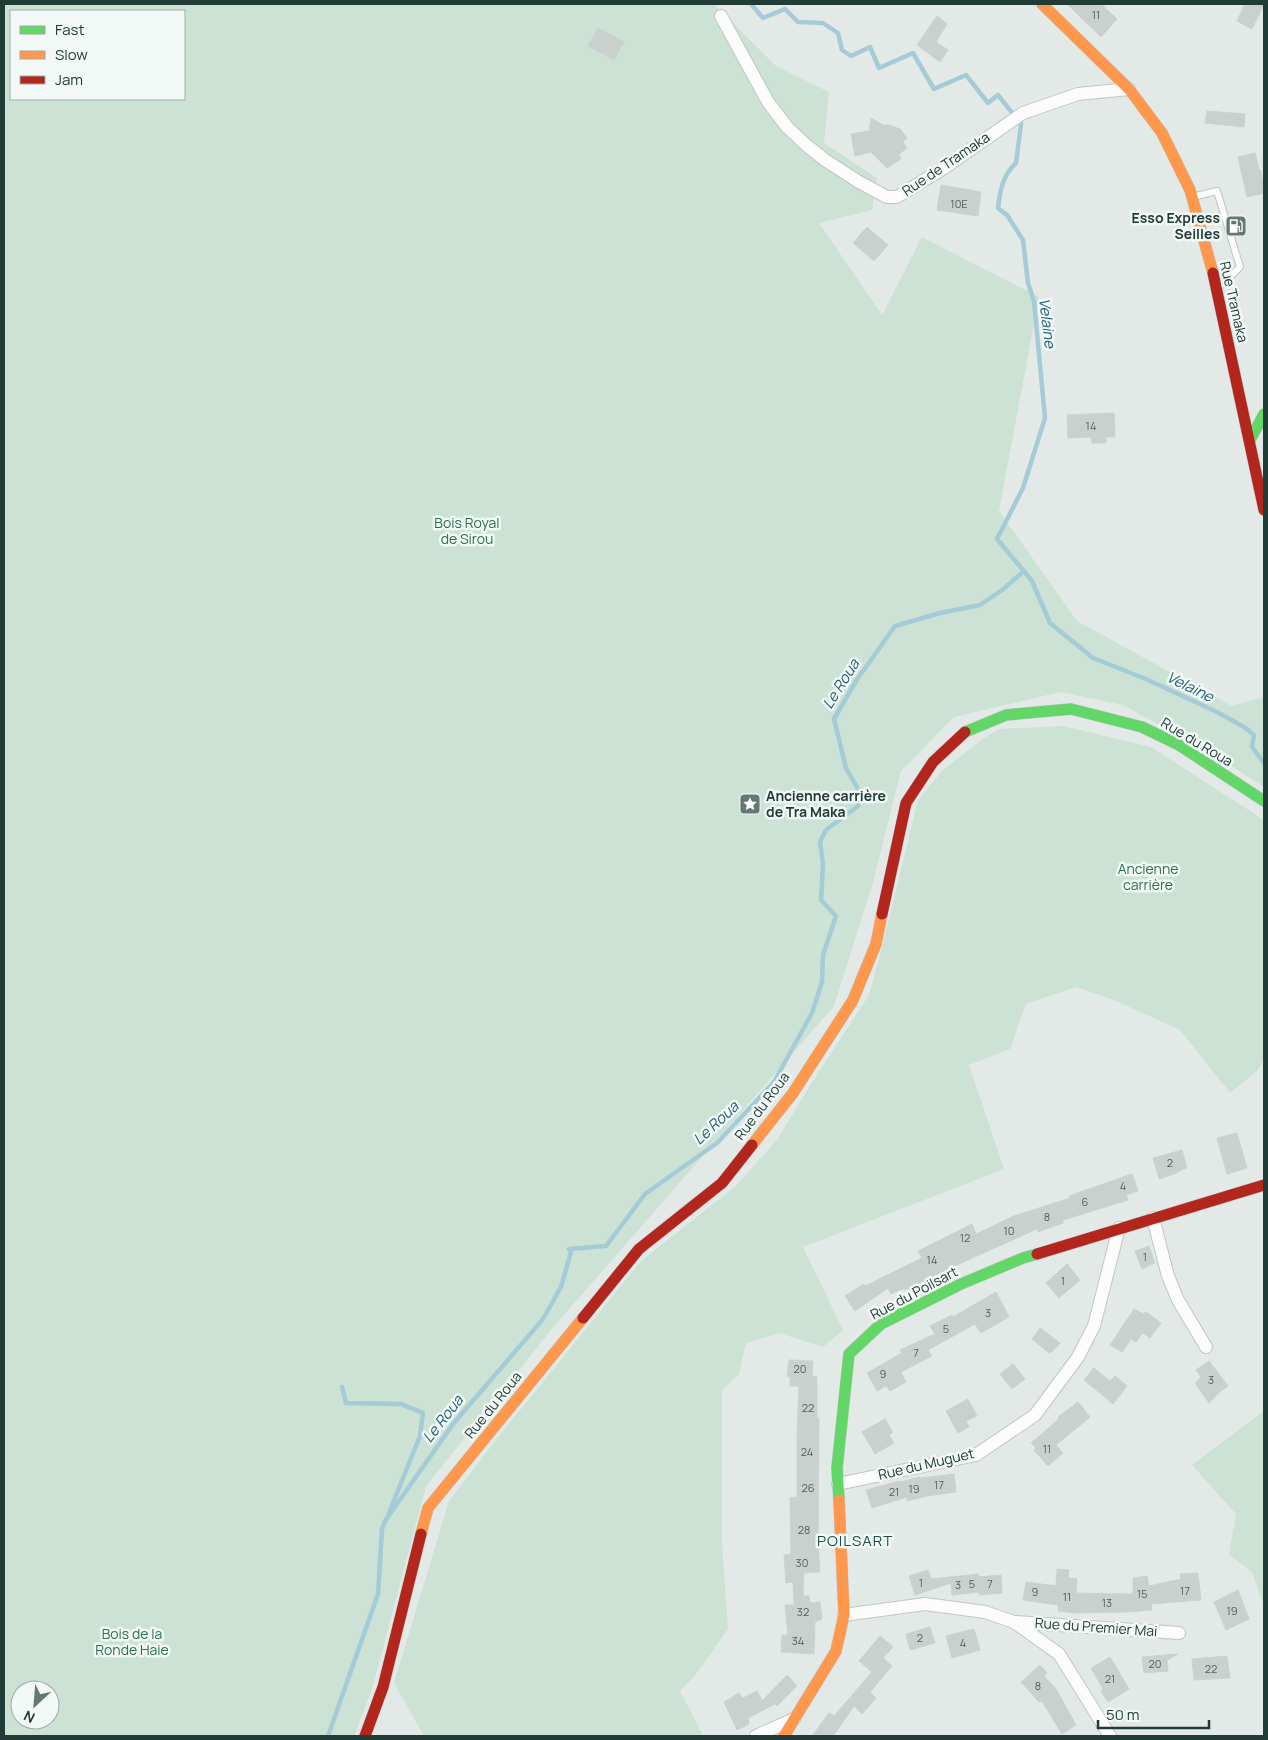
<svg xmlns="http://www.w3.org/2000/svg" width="1268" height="1740" viewBox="0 0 1268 1740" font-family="Manrope,sans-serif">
<rect width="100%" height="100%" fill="#e3e9e6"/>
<g fill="#cce2d4" fill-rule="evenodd">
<path d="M4,4H714L776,66L829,92L824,143L877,178L872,210L819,223L882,315L922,237L1039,297L999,511L1077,621L1232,706L1264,697V787L1219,758L1123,705L1060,692L954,717L901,771L874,879L834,1006L555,1325L426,1486L373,1686L354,1736H4ZM11,11H184V99H11ZM20,1690H50V1720H20Z"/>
<path d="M1063,726L1151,747L1264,820V1057L1258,1070L1230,1093L1180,1030L1114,1000L1076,987L1026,1004L1010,1049L969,1065L1004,1169L803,1247L843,1330L823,1347L779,1333L746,1343L739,1374L722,1390V1543L728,1629L697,1673L680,1691L703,1736H424L394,1683L449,1501L499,1436L641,1261L736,1186L777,1140L806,1092L869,995L883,944L918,800L944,769L983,739L999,729Z"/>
<path d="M1264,1411V1606L1252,1572L1229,1554L1236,1514L1192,1465Z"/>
</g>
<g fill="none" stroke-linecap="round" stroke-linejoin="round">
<g stroke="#a4cbd6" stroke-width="4.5">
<path d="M751,4L763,18L785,9L798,22L823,23L838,33L842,50L851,56L870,47L879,68L913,53L934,89L966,75L988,103L998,95L1021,124L1016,163C1003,175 1000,190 998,208L1007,215L1023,240L1028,283L1034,301L1045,418L1023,488L997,539L1032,581L1050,623L1093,658L1146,679L1217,712L1244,727L1254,735L1252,747L1264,763"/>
<path d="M342,1387L346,1403L401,1404L423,1413L420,1436L389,1513"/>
<path d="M328,1736L378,1594L382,1529L385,1521L453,1424L543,1319L561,1287L571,1252L569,1249L606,1246L645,1194L717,1143L774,1082L812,1013L822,982L823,955L836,916L821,900L823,864L820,842L826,830L858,806V789L846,768L834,719L856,681L895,626L940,613L980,605L1002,590L1024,571"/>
</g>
</g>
<g fill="#cad0ce" stroke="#ccd2cf">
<path d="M1067,4H1101L1117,19L1101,37Z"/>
<path d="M1245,4H1264L1252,29L1237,21Z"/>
<path d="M937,16L947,24L936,42L948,50L940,62L917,45Z"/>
<path d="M598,28L624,42L614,60L588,46Z"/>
<path d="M1207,111L1245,114L1244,127L1205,123Z"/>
<path d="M871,118L883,125H889L900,129L907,138L903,142L907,148L899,154L901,159L887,168L871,152L855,156L851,134L869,131Z"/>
<path d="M1255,153L1259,170H1261L1264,193L1247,197L1238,157Z"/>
<path d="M941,185L981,192L978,216L937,210Z"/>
<path d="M867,227L888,245L874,261L853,243Z"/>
<path d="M1114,413L1115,437H1106V443H1092L1091,437L1068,438L1067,415Z"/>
<path d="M1237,1133L1247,1168L1227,1174L1217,1138Z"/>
<path d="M1182,1150L1187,1168L1177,1172V1173L1159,1179L1153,1158Z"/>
<path d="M1132,1174L1138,1191L1126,1195L1128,1200L1063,1220V1223L1038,1232L1037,1229L946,1270L905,1290L904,1288L891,1294L888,1288L855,1311L845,1296L864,1284L865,1286L922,1258L918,1251L972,1224L976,1234L1014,1216L1070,1198L1069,1196Z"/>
<path d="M1149,1246L1155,1263L1142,1269L1135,1251Z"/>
<path d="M1067,1264L1080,1280L1059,1298L1046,1283Z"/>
<path d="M996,1292L1009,1317L981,1333L975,1324L928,1350L932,1356L901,1372L906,1382L890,1391L886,1386L877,1391L867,1373L902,1353L900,1350L935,1334L930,1326L952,1315L953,1317Z"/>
<path d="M1134,1309L1143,1314L1146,1312L1161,1323L1150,1338L1143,1333L1136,1342L1131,1339L1122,1352L1110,1345Z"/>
<path d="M1040,1328L1060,1343L1052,1352L1050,1351L1049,1353L1032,1339Z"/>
<path d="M789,1360L813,1361L812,1376L817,1377V1418H819L818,1543L820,1572L804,1573L803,1596H809L810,1603L820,1602L822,1619L815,1622L814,1654L781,1652L782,1635H788L785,1605H794L793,1582L786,1583L784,1555L791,1554L790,1498L797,1497V1439L799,1386H790V1377L787,1376Z"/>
<path d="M1209,1361L1228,1386L1216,1395V1396L1209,1403L1195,1383L1201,1377L1196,1370Z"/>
<path d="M1013,1364L1025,1379L1012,1389L1000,1374Z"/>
<path d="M1094,1368L1110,1381L1115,1376L1127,1386L1113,1404L1084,1380Z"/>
<path d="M968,1399L977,1416L966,1421L969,1427L958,1433L946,1411Z"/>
<path d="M1078,1402L1090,1417L1056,1445L1063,1453L1048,1466L1034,1450L1036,1448L1031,1443L1059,1419L1058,1417Z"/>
<path d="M885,1419L893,1432L889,1435L894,1443L875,1454L862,1432Z"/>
<path d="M954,1474L956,1492L927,1496L907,1501V1497L872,1508L866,1490L899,1481L900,1482L920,1477L921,1478Z"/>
<path d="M1057,1569L1069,1570L1068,1578L1077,1579L1076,1593L1133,1594V1578L1147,1576L1149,1586L1181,1579L1180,1574L1198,1573L1201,1600L1151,1604L1152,1610L1126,1612L1075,1613L1058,1611V1605L1023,1600L1026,1582L1056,1586Z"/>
<path d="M928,1570L931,1579L979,1574L978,1577L1001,1575L1002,1593L979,1595V1592L952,1595L951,1583L915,1595L909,1576Z"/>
<path d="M1238,1590L1249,1619L1226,1630L1214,1602Z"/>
<path d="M930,1627L935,1643L910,1650L906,1634Z"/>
<path d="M974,1629L980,1650L952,1658L946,1636Z"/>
<path d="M880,1636L893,1647L883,1658L892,1666L870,1692L876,1698L862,1714L854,1706L833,1736H812L829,1713L834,1716L872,1672L859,1661Z"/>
<path d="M1178,1654L1167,1660L1168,1671L1144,1673L1142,1657Z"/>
<path d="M1227,1656L1230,1678L1194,1680L1192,1659Z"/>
<path d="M1110,1657L1129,1689L1108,1702L1101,1691L1103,1689L1091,1668Z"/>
<path d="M1040,1665L1047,1673L1044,1676L1056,1689L1076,1725L1062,1734L1042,1701L1040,1703L1021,1682Z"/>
<path d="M787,1675L797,1686L777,1706L775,1704L748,1718L749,1724L737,1730L724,1702L739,1693L743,1698L757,1691L762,1701Z"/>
</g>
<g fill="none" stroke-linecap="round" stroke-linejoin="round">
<g stroke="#c0c6c4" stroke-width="8">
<path id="lane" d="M1192,197L1217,191L1240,267L1220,286"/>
</g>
<g stroke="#c0c6c4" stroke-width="14">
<g id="street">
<path d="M721,16L768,102L787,127L805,144L825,160L859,182L887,197H897L944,168L1023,113L1078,94L1129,89"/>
<path d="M1153,1218L1168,1276L1178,1300L1206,1347"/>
<path d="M838,1484L976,1455L1035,1415L1078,1357L1094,1326L1119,1228"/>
<path d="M844,1615L925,1604L985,1612L1014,1622L1179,1633"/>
<path d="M1014,1622L1059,1654L1110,1736"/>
<path d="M756,1736L794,1719"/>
</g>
</g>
<g stroke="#bfc6c4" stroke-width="12">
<g id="fast">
<path d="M1250,440L1264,414"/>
<path d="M965,732L1006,715L1071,709L1142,727L1179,745L1264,801"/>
<path d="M839,1500L837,1468L849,1354L881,1324L961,1284L1023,1258L1037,1254"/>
</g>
</g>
<g stroke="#bfc6c4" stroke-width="12">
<g id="slow">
<path d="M1042,4L1129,89L1162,133L1190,190L1213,273"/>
<path d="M752,1145L793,1093L853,1000L876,944L882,914"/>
<path d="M421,1534L428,1508L583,1318"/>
<path d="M784,1736L836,1651L844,1615L839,1500"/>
</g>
</g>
<g stroke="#bfc6c4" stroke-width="12">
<g id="jam">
<path d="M1213,273L1264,510"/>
<path d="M882,914L906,803L933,762L965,732"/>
<path d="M1037,1254L1264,1185"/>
<path d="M583,1318L639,1249L722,1183L752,1145"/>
<path d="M365,1736L383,1687L421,1534"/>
</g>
</g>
<use href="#lane" stroke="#fbfcfb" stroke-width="6"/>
<use href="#street" stroke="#fbfcfb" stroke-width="12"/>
<use href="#fast" stroke="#63d668" stroke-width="11"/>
<use href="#slow" stroke="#ff974d" stroke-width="11"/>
<use href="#jam" stroke="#b3261e" stroke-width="11"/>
</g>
<defs>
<g id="fuel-square" transform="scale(1.125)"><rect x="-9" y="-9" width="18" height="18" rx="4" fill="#657874" stroke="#f1f8f5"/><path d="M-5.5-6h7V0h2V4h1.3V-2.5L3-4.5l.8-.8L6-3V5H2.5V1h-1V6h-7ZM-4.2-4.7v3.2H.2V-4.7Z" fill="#fff"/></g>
<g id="sight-square" transform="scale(1.125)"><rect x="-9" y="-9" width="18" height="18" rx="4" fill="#657874" stroke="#f1f8f5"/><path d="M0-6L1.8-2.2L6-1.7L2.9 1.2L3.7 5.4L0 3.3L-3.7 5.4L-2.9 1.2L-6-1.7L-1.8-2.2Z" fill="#fff"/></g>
</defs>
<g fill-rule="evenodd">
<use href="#fuel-square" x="1236" y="226"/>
<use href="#sight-square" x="750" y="804"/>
</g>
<g text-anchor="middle" stroke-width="5" stroke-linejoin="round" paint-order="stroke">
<g font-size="11" fill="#4c615e">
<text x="1096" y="19">11</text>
<text x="959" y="208">10E</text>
<text x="1091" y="430">14</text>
<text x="1170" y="1167">2</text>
<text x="1123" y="1190">4</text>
<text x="1085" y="1206">6</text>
<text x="1047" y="1221">8</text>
<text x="1009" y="1235">10</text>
<text x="965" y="1242">12</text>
<text x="1145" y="1261">1</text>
<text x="932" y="1264">14</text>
<text x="1063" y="1285">1</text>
<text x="988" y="1317">3</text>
<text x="946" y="1333">5</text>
<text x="916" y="1357">7</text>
<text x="800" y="1373">20</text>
<text x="883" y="1378">9</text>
<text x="1211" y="1384">3</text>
<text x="808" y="1412">22</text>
<text x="1047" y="1453">11</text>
<text x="807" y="1456">24</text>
<text x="939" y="1489">17</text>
<text x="808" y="1492">26</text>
<text x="914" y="1493">19</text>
<text x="894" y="1496">21</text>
<text x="804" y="1534">28</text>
<text x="802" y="1567">30</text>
<text x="921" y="1587">1</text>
<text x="972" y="1588">5</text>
<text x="990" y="1588">7</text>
<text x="958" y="1589">3</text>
<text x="1185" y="1595">17</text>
<text x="1035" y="1596">9</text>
<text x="1142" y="1598">15</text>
<text x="1067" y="1601">11</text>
<text x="1107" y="1607">13</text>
<text x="1232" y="1615">19</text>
<text x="803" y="1616">32</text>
<text x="920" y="1642">2</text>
<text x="798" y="1645">34</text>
<text x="963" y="1647">4</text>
<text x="1155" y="1668">20</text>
<text x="1211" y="1673">22</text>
<text x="1110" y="1683">21</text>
<text x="1038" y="1690">8</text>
</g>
<g font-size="14" fill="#213b37" stroke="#f1f8f5">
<text transform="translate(946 164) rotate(-34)" y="5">Rue de Tramaka</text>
<text transform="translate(1234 302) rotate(77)" y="5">Rue Tramaka</text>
<text transform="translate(1197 742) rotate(31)" y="5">Rue du Roua</text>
<text transform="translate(762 1106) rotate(-53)" y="5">Rue du Roua</text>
<text transform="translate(914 1293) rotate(-28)" y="5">Rue du Poilsart</text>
<text transform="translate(493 1405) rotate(-51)" y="5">Rue du Roua</text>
<text transform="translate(926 1464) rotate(-13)" y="5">Rue du Muguet</text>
<text transform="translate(1096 1627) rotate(4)" y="5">Rue du Premier Mai</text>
</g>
<g font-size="14" font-weight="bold" fill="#213b37" stroke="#f1f8f5" text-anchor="end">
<text x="1220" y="223">Esso Express<tspan x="1220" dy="16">Seilles</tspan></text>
<text x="766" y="801" text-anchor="start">Ancienne carrière<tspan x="766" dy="16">de Tra Maka</tspan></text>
</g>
<g font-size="14" fill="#2c714d" stroke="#f1f8f5">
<text x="467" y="528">Bois Royal<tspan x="467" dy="16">de Sirou</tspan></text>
<text x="1148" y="874">Ancienne<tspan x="1148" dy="16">carrière</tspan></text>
<text x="132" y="1639">Bois de la<tspan x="132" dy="16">Ronde Haie</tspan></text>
</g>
<g font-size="15" font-style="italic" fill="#1d5f76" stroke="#f1f8f5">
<text transform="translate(1047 323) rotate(83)" y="5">Velaine</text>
<text transform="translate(841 684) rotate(-58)" y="5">Le Roua</text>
<text transform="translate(1190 687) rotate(26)" y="5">Velaine</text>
<text transform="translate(716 1123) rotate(-43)" y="5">Le Roua</text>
<text transform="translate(443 1419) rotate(-52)" y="5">Le Roua</text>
</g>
<g font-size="15" letter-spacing="1" fill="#1e4d46" stroke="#f1f8f5">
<text x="855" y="1546">POILSART</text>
</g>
</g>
<rect width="1268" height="1740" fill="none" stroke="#213b37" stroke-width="10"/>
<rect x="10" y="10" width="175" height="90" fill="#f1f8f5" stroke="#9eaca9"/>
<rect x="20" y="26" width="25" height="8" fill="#63d668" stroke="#9eaca9"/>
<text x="55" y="35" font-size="15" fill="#213b37">Fast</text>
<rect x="20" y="51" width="25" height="8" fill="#ff974d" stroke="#9eaca9"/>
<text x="55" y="60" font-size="15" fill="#213b37">Slow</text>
<rect x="20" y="76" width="25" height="8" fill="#b3261e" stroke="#9eaca9"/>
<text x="55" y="85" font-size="15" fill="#213b37">Jam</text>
<g transform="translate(35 1705) rotate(206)"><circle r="24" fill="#f1f8f5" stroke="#9eaca9"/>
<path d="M0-4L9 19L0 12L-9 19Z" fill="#657874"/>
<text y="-8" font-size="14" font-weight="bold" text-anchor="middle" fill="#213b37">N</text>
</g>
<path d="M1098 1720v8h111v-8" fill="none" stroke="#213b37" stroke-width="2.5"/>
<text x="1106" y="1720" font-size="15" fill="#213b37" stroke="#f1f8f5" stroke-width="4" paint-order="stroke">50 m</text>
</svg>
